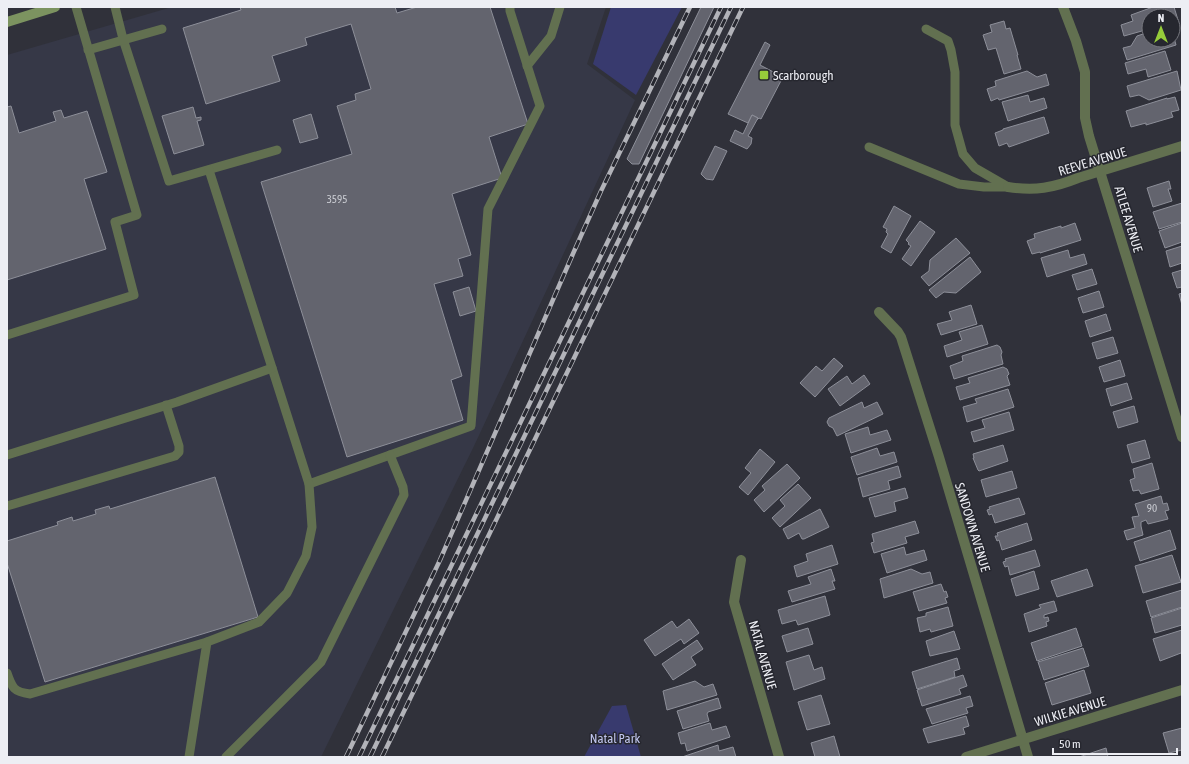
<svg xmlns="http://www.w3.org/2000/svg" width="1189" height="764" viewBox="0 0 1189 764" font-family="'Asap Condensed',sans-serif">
<rect width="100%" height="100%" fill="#30313a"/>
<path fill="#363847" d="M172,7H606L587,64L635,100L474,446L321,757H7V55Z"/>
<g fill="#383a6e">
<path d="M611,7H682L636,95L593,64Z"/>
<path d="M626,705L641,757H584L612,706Z"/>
</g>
<g fill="#63646e" stroke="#8d8f99">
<path d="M240,7H395L397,13L417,7H490L528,124L489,137L502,178L452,194L471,255L458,259L463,276L434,284L462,376L451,380L463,420L347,457L261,182L352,154L337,106L356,100L355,94L371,89L351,24L305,38L307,45L272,56L280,81L206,104L183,28L241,10Z"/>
<path d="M701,7H714L639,164H632L627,159Z"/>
<path d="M1153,7H1174L1178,20L1173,22V16H1149V29L1124,36L1121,25L1133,21L1131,15Z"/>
<path d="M1004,21L1006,29L1010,28L1018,55H1017L1021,69L1004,74L996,48L988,50L983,35L992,32L990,25Z"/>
<path d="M1149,32V40H1173V34L1176,45L1127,60L1123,48L1131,46L1137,36Z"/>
<path d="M765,42L770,45L760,65L783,77L761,119L759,118L757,120L758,118L752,115L748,123L728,114Z"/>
<path d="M1165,51L1171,70L1148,77L1146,69L1128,74L1125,63Z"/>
<path d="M1027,71L1037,77L1046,74L1049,85L999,100L998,98L991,101L987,89L996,86L995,81Z"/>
<path d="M1177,71L1181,90L1149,100L1139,95L1130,97L1127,86Z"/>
<path d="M1028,95L1030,102L1044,98L1047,108L1008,121L1002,102Z"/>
<path d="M1175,97L1179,110L1171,112L1173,117L1146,125V123L1131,127L1126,111L1167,98V99Z"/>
<path d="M11,106L19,133L56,121L53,112L61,110L64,118L87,111L107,172L84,179L106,249L7,280V107Z"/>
<path d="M193,107L196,118L201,117V120L197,121L204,145L174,154L162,116Z"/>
<path d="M311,114L318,138L300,143L293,120Z"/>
<path d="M752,115L758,118L748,136L752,138L751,144L747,149L730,141L735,130L743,134Z"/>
<path d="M1044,117L1049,133L1009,147L1007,143L999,146L995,133L1003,130V129Z"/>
<path d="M715,146L727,151L713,180L706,179L701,174Z"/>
<path d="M1169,181L1171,189H1168L1172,201L1153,207L1147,188Z"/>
<path d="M1182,203V222L1159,229L1153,212Z"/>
<path d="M894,206L911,216L891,253L881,247L888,234L886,232L887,229L883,227Z"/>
<path d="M920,221L935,232L911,266L902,259L911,246L908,244L909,243L906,240Z"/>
<path d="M1075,223L1081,240L1040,253V252L1032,254L1027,241L1035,238L1034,234L1061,226V228Z"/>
<path d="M1182,223V242L1165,248L1159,231Z"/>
<path d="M956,238L970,253L929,286L921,277L929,271L930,260Z"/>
<path d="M1182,246V263L1170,267L1166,251Z"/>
<path d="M1068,250L1070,258L1084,254L1087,264L1047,277L1041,258Z"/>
<path d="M970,257L981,272L956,293L944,292L936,298L929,290Z"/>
<path d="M1092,269L1097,284L1077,290L1072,275Z"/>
<path d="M1182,270V287L1177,288L1172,273Z"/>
<path d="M469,287L476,311L460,316L453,292Z"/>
<path d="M1099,291L1104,307L1083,313L1078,298Z"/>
<path d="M1182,293V305L1179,294Z"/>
<path d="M971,305L977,324L941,335L937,324L952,320L949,312Z"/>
<path d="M1106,314L1111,330L1090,337L1085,321Z"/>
<path d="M982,325L988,344L947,357L944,346L962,340L959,332Z"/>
<path d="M1113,337L1118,353L1097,359L1092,343Z"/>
<path d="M997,345L1000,347L1002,352L1001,355L1003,364L954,379L950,366L963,361L962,356Z"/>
<path d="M834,358L843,366L815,397L800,383L816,366L822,371Z"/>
<path d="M1120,360L1125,376L1104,382L1099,367Z"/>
<path d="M1003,367L1007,369L1009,374L1007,376L1010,385L960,400L956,387L970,383L968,378Z"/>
<path d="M864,375L870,384L840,406L828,389L847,376L852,384Z"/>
<path d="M1127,383L1132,399L1111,406L1106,389Z"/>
<path d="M1008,389L1014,407L967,422L963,407L977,403L975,399Z"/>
<path d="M862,402L864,408L877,402L883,414L837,436L833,428L829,426L827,422L829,418Z"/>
<path d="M1134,406L1138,422L1118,428L1113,412Z"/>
<path d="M1009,412L1014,430L974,442L971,432L985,428L982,420Z"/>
<path d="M868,427L870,435L887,430L891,440L851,453L845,434Z"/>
<path d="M1145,440L1150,458L1132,463L1127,445Z"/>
<path d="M1003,445L1008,461L979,471L978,470L973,458H974L973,454Z"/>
<path d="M877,448L880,456L894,452L897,462L857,475L851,457Z"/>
<path d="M760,449L775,462L748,495L739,487L751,473L745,468Z"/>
<path d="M1152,463L1159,489L1141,494L1139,490L1133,491L1130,480L1135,478L1133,469Z"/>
<path d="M787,464L800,478L764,512L754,500L765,490L762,486Z"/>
<path d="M898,466L901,477L888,481L890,489L863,497L858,478Z"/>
<path d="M1012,471L1017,488L986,497L981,480Z"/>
<path d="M215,477L258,617L45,682L7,563V541L58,525L57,522L72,517L73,521L96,514L95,510L109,506L110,509Z"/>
<path d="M798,484L811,498L780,527L772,518L785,506L780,500Z"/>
<path d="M905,488L908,498L894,502L896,511L875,517L869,498Z"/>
<path d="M1161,496L1163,504L1167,503L1169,510L1165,511L1168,519L1148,524L1146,520L1141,522V526L1143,535L1127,540L1124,531L1135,528L1132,517L1139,516L1135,504Z"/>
<path d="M1019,498L1025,514L995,523L992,514L989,515L987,510L990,509L989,507Z"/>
<path d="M820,509L829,527L804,539H802L799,533L788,539L783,529Z"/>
<path d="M915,521L919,533L905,537L907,543L874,553L871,543L874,542L872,534Z"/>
<path d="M1027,523L1032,540L1002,550L999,540L997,541L995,536H998L997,533Z"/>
<path d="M1170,530L1176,549L1140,561L1134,542Z"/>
<path d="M832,545L838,564L797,577L794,566L808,561L806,554Z"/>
<path d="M904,547L906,555L924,550L927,560L887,573L881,554Z"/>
<path d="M1035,550L1040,566L1010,575L1008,566L1005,567L1003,562L1006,561L1005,559Z"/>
<path d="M1172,555L1181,582L1143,593L1135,566Z"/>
<path d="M831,569L835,581H832L835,589L792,602L788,591L811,584L808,577Z"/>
<path d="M911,569L922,574L930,572L933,583L884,598L880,579Z"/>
<path d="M1087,569L1093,586L1057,597L1051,581Z"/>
<path d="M1034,571L1039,589L1016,596L1011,579Z"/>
<path d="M941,584L944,592L946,591L948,597L945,598L947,603L919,611L913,592Z"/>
<path d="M1182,590V607L1151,617L1146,601Z"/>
<path d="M825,596L830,615L798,625L796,620L782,624L778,610Z"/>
<path d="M1054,601L1057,611L1044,615V618L1048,617L1049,621L1046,622L1047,626L1029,632L1024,614L1041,608L1039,605Z"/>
<path d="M948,607L953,626L931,632L930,629L920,632L917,618L926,616V613Z"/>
<path d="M1182,608V625L1155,633L1151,618Z"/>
<path d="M689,619L699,633L684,644L681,639L655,656L644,640L672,621L677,628Z"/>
<path d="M808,628L813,644L787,652L782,636Z"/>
<path d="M1076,628L1082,646L1037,661L1031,643Z"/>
<path d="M1182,630V654L1181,653L1160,661L1153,639Z"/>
<path d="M954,631L960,649L930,656L926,641Z"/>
<path d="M697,640L703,649L691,657L696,665L673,680L662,664Z"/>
<path d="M1083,648L1089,666L1044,680L1038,662Z"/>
<path d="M809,655L814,670L822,667L825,679L794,690L786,662Z"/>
<path d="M957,658L960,669L954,671L955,677L917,689L912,672Z"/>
<path d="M1084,670L1091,693L1052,705L1045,683Z"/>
<path d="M963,675L967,686L959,689L961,694L922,706L917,690Z"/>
<path d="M695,681L704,687L713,684L717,695L667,710L663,691Z"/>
<path d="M821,695L830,724L807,730L798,702Z"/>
<path d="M970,696L973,706L966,708L968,713L932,724L926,709Z"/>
<path d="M718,698L721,708L708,712L707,714L709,721L683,729L677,711Z"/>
<path d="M966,716L969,726L963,728L965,734L928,743L923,729Z"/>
<path d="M710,723L712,730L726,726L730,737L687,751L685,743L681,744L678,733Z"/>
<path d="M1182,728V750L1169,753L1163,733Z"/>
<path d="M834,736L840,757H815L811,743Z"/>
<path d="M718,745L719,751L733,747L736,757H682Z"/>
<path d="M1106,748L1108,757H1079Z"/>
</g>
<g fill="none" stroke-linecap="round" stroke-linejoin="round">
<g stroke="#627050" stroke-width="9">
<path d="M115,7L123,39L169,181L277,150"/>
<path d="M926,29L948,41L951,50L955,72V125L963,154L975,168L1008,187"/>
<path d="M88,50L162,29"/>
<path d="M527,66L551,36L560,7"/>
<path d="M869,147L959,184L984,187H1007"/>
<path d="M209,170L309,484L471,426L488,209L540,106L510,11V7"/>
<path d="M7,335L134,295L115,222L137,215L76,7"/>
<path d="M7,455L177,402L272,368"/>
<path d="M7,506L175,456L179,452V446L166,405"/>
<path d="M7,673C12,688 14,692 30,694L207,642"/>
<path d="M189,757L207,642L259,622L287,593L306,556L312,527L309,484"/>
<path d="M226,757L321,662L404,495L403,487L390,455"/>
</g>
<g stroke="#627050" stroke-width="10">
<path d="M1063,7L1076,41L1085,72V118L1089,136L1182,437"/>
<path d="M1008,187C1035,191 1053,188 1078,178L1182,146"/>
<path d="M879,312L898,332L901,337L939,457L1028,757"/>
<path d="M741,560L734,602L779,757"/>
<path d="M966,757L1182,690"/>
</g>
<path stroke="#7c9360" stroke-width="10" d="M7,22L55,7"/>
<g stroke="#b2b3b9" stroke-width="4.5">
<g id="rail">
<path d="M346,757L440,560L572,256L601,191L690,7"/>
<path d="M359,757L721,7"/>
<path d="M370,757L731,7"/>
<path d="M382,757L743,7"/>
</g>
</g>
<use href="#rail" stroke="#26272f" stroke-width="3" stroke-dasharray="9" stroke-linecap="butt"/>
</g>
<rect fill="#96cc3a" stroke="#26272f" stroke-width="1.5" x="759" y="70" width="10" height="10" rx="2"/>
<g text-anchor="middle" stroke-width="3" stroke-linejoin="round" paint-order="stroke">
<g font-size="11" fill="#caccd2">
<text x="337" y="203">3595</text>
<text x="1152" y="512">90</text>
</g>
<g font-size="13" fill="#edeef4" stroke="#26272f" text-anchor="start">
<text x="773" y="80">Scarborough</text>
</g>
<g font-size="13" fill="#edeef4" stroke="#26272f">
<text transform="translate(1092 161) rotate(-17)" y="5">REEVE AVENUE</text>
<text transform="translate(1129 219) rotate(73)" y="5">ATLEE AVENUE</text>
<text transform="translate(973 527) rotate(73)" y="5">SANDOWN AVENUE</text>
<text transform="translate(763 655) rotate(74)" y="5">NATAL AVENUE</text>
<text transform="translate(1070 711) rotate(-17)" y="5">WILKIE AVENUE</text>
</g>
<g font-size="13" fill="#c0c5ee" stroke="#26272f">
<text x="615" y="743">Natal Park</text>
</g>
</g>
<rect width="1189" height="764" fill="none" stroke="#edeef4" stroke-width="16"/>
<g transform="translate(1161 28)"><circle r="19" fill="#26272f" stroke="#76777e"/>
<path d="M0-3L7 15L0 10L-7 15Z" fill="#96cc3a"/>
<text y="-6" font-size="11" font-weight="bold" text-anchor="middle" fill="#edeef4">N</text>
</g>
<path d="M1053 748v6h124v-6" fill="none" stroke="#edeef4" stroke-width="2"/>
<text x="1059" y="748" font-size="12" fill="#edeef4" stroke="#26272f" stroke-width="3" paint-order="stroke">50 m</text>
</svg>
